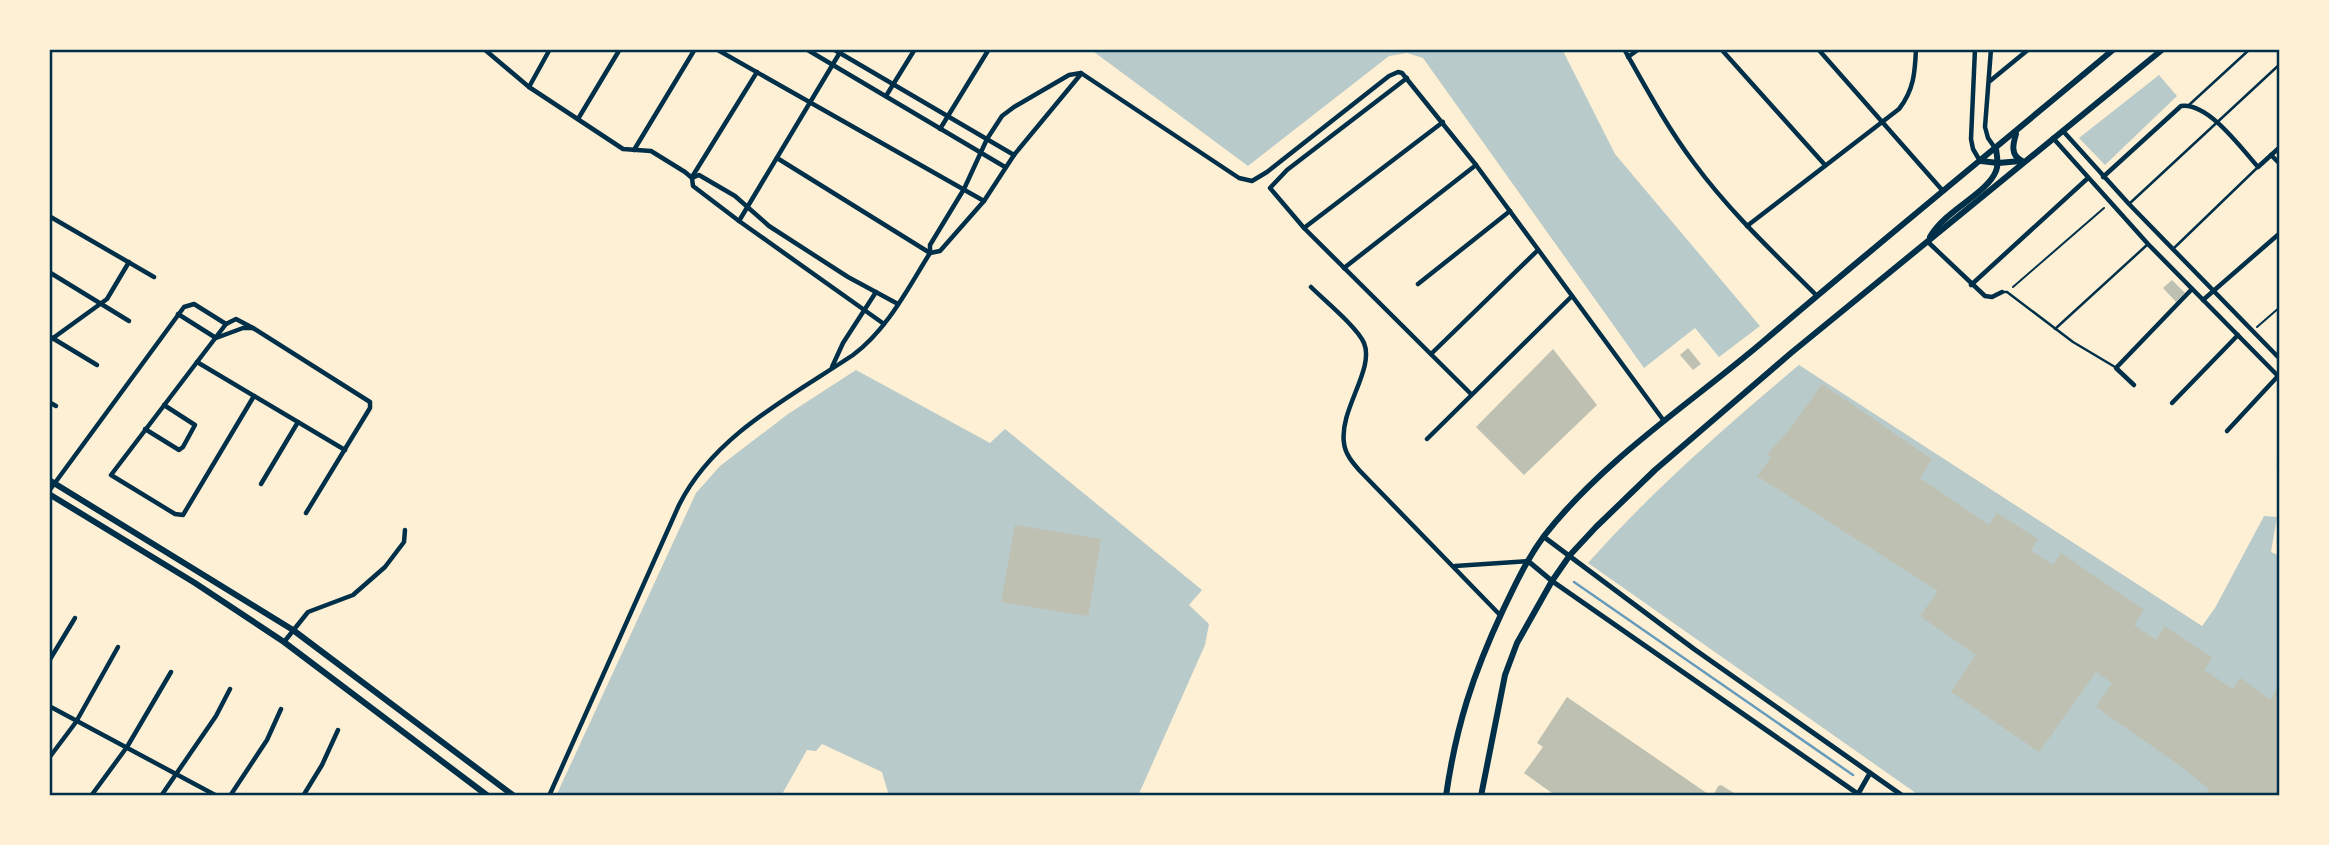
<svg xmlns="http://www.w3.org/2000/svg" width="2329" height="845" viewBox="0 0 2329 845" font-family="Lora,serif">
<rect width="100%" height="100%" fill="#fdf0d5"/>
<g fill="#b9caca">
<path d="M1090,49H1562L1615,154L1760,326L1719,357L1695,328L1644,368L1423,58L1407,53L1389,56L1248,166Z"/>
<path d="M2159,75L2177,96L2105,165L2079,138Z"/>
<path d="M1799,365L2202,626L2215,608L2264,516L2277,517L2271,552L2280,556V796H1920L1588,563C1653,490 1725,427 1799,365Z"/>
<path d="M856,370L990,443L1005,429L1202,590L1189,605L1209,624L1205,645L1138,796H889L882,772L822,744L816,751L807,750L781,796H556L696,493L720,466L788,414Z"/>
</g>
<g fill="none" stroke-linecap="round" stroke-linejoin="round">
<path stroke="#669bbc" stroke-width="2.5" d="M1574,582L1853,775"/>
</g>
<g fill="#bec0b2">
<path d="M2172,280L2185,293L2176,302L2163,288Z"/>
<path d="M1688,348L1701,364L1693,370L1680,355Z"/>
<path d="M1553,349L1597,405L1524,475L1476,427Z"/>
<path d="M1822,384L1932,459L1920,478L1989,525L1997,513L2038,539L2031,550L2053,565L2061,553L2144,610L2134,625L2156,640L2165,626L2212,658L2204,670L2233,689L2241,678L2270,700L2280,684V796H2206L2205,795L2209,789L2179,765L2096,707L2112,683L2096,672L2039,752L1951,692L1976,655L1920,616L1938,591L1757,476L1771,458L1767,455L1792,426Z"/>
<path d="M1015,525L1101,539L1088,616L1001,602Z"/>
<path d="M1567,697L1711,796H1556L1524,773L1543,747L1537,743Z"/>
<path d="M1721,785L1739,796H1713L1718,786Z"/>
</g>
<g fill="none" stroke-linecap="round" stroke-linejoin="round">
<g stroke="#003049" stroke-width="2">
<path d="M2013,287L2104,208"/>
<path d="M2257,327L2280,307"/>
</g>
<g stroke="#003049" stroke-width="2.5">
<path d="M2189,105L2250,49"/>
<path d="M2129,204L2280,64"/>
<path d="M2173,249L2258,167"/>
<path d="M2002,292H2007L2073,342L2115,367"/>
<path d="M2055,329L2148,244"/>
</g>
<g stroke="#003049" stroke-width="4.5">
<path d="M484,49L529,87L623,149L651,151L685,172L692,178L693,186L739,221L884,324"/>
<path d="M716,49L984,201"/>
<path d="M806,49L1005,167"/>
<path d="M833,49L1014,155"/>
<path d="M1624,49C1646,88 1667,127 1694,163C1730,212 1774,253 1817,296"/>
<path d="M1721,49L1825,165"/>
<path d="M1818,49L1943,191"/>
<path d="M1975,49L1971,139L1973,149L1980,161"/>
<path d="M1991,49L1985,127L1988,138L1995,148"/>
<path d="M1628,57L1639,49"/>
<path d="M1081,73L1239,178L1252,181L1267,172L1389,76L1398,72L1402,73L1476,165L1664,421"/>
<path d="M1407,78L1287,170L1270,188L1304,228L1471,394"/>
<path d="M1990,81L2029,49"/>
<path d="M529,87L550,49"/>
<path d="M886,96L915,49"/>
<path d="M578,119L620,49"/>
<path d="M940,129L989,49"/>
<path d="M2063,131L2129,204L2280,359"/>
<path d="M2053,138L2148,244L2280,378"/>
<path d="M634,150L695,49"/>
<path d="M2271,155L2280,164"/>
<path d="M777,158L930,253"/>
<path d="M692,177L757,72"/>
<path d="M2103,177L2181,106C2208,102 2241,148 2258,167L2280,147"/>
<path d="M692,178L699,175L735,196L769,226L848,277L898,304"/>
<path d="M49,216L154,277"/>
<path d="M739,221L842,49"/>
<path d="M1747,226L1899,109C1914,90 1915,72 1916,49"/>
<path d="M1304,228L1443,122"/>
<path d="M1928,242L1985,296L1992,297L2002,292"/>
<path d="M930,253L940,251L984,201L1014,155L1081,74"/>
<path d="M1344,268L1476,165"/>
<path d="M49,272L129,321"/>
<path d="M1418,284L1510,211"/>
<path d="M1971,285L2088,178"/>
<path d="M1311,287C1324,300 1357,327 1364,343C1375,369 1339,410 1344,443C1345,454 1353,463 1360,471L1500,615"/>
<path d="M2203,300L2280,233"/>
<path d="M178,314L216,338L243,328H253L370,402V408L306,513"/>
<path d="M253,328L236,319L226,324L111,475L175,514L183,515L254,396"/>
<path d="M49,336L97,365"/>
<path d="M49,341L107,299L129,262"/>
<path d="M1431,354L1538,250"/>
<path d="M197,362L345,450"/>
<path d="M832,367L843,343L876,292"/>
<path d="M2134,385L2116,368L2192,289"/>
<path d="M49,402L56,406"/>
<path d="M2172,403L2238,335"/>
<path d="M145,429L179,450L183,447L195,425L164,405"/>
<path d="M2227,431L2278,376"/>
<path d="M1427,439L1572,296"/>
<path d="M2279,464L2280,463"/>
<path d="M261,484L298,422"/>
<path d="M49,491L184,307L194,304L226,324"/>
<path d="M1455,566L1528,561"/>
<path d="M284,642L308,612L353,595L385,567L404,542L405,530"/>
<path d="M49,661L75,618"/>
<path d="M49,706L217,796"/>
<path d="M49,758L76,722L118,647"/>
<path d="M91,796L127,747L171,672"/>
<path d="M161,796L216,716L230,689"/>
<path d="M230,796L267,740L281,709"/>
<path d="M303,796L322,765L338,730"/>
<path d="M549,796L679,505C714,435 790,397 853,355C887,330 908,288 930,253V245L964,189L987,139L1002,116L1014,107L1069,75L1081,73"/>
</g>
<g stroke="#003049" stroke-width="5">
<path d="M1544,537L1694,649L1903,796"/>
<path d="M1528,561L1552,581L1861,796"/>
<path d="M1858,794L1870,773"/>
</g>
<g stroke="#003049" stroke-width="6">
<path d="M49,480L293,630L514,796"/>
<path d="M49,494L195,583L284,642L488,796"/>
</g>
<g stroke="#003049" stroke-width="6">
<path d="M2016,134C2013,144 2010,155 2022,161"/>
<path d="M1981,161L1998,163L2021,161"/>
<path d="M1930,237C1945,210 1987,194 1996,171C1999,164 1997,156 1996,149"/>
<path d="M1446,796C1456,726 1473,674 1503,610C1515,585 1527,559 1544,536C1605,458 1690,404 1765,340C1880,242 1998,146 2114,49"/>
<path d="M1481,796L1505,675L1517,643L1552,581L1570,555L1596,527L1655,470L1791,353L2163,49"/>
</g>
</g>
<rect width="2329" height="845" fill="none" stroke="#fdf0d5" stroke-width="102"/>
<rect x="51" y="51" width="2227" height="743" fill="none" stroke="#003049" stroke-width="2.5"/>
</svg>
